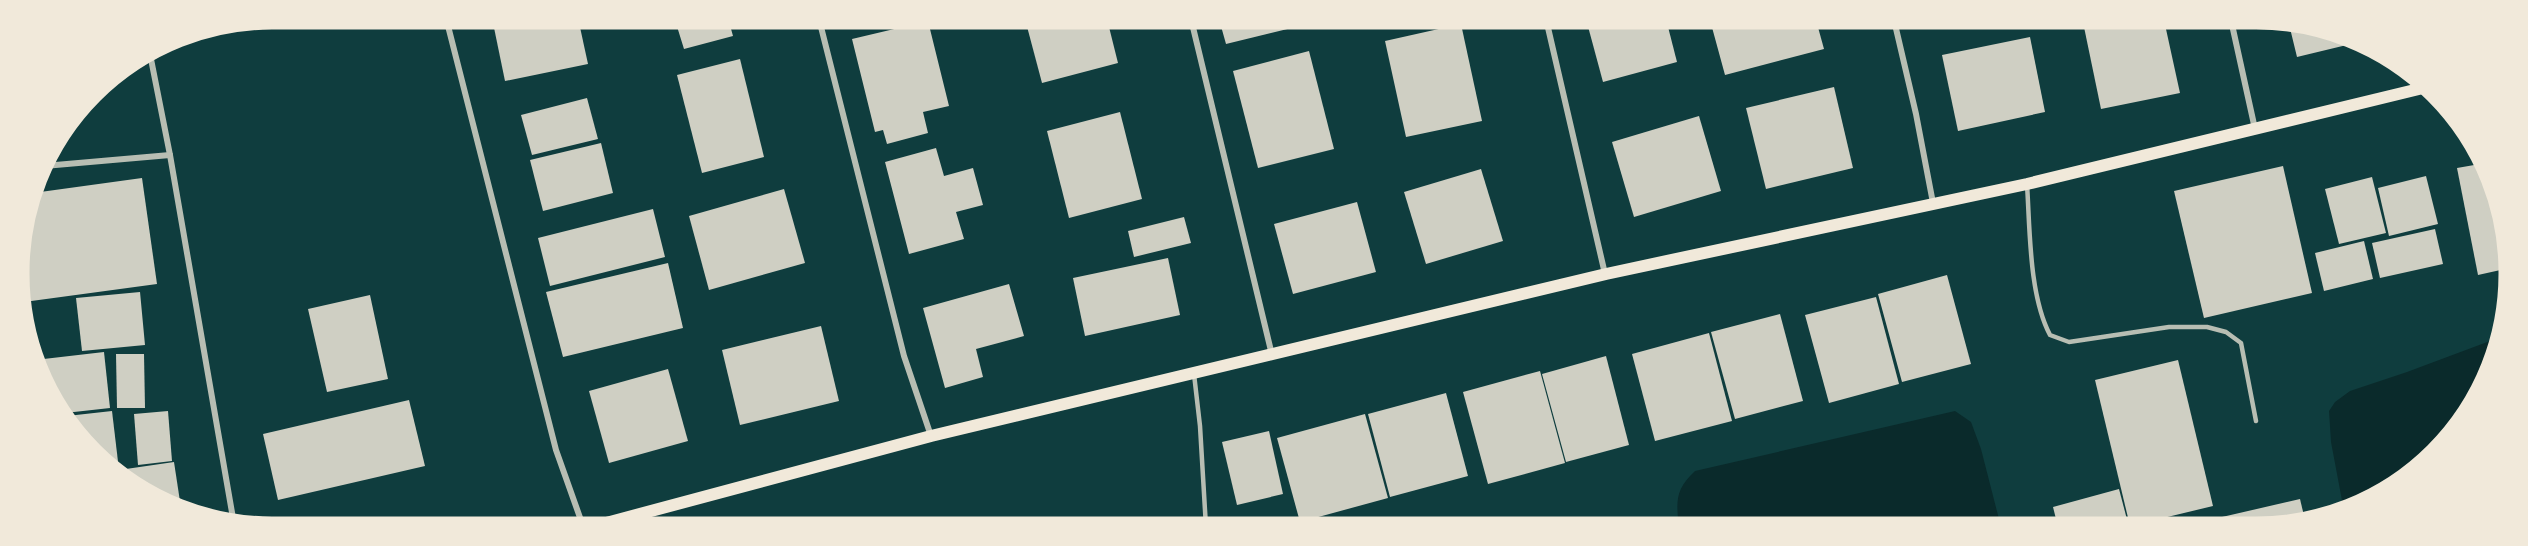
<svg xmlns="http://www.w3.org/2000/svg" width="2528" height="546" viewBox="0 0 2528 546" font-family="Figtree,sans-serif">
<rect width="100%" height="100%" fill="#0f3d3e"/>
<g fill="#0a2a2b">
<path d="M2498,338L2484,385L2435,454L2353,508L2344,511L2331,442L2329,411L2335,402L2350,391L2407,372Z"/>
<path d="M1955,411L1971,422L1981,449L2001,527H1679C1676,501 1675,490 1695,471Z"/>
</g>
<g fill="#cfcfc3">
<path d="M492,18H578L588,64L505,81Z"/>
<path d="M649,18H728L733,36L684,49L675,20L651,27Z"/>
<path d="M1025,19H1107L1118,63L1042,83Z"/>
<path d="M1219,19H1311L1312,23L1226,44Z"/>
<path d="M1586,19H1666L1677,62L1603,82Z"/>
<path d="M1710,20H1816L1824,49L1725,75Z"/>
<path d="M2117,20H2164L2180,93L2101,109L2084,27Z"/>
<path d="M2288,20L2319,31L2355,43L2297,57Z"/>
<path d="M928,21L949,106L923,112L928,133L887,144L883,130L875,132L852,39Z"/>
<path d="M1461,24L1482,121L1406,137L1385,41Z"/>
<path d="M2030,37L2045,112L1958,131L1942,55Z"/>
<path d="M1309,51L1334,149L1258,168L1233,71Z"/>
<path d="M740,59L764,157L702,173L677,75Z"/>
<path d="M1834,87L1853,168L1766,189L1746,108Z"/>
<path d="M587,98L598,139L532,155L521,115Z"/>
<path d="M1120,112L1142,199L1069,218L1047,131Z"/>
<path d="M1699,116L1721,191L1634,217L1612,142Z"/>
<path d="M601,143L613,193L543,211L530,160Z"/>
<path d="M936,148L944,176L973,168L983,205L956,212L964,239L909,254L885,162Z"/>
<path d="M2480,164L2501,207L2505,269L2478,275L2457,168Z"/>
<path d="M2283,166L2312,293L2204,318L2174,191Z"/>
<path d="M1481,169L1503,241L1426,264L1404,192Z"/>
<path d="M2426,176L2438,224L2389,236L2378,188Z"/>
<path d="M2372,177L2386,233L2339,244L2325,189Z"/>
<path d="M142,178L157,284L24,302L19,257L33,193Z"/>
<path d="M784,189L805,263L709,290L689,216Z"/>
<path d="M1357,202L1376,272L1293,294L1274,224Z"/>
<path d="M653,209L665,257L550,286L538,238Z"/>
<path d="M1184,217L1191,243L1134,257L1128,231Z"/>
<path d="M2435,229L2443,264L2380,278L2372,243Z"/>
<path d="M2364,241L2373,279L2324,291L2315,253Z"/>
<path d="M1168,258L1180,315L1085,336L1073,278Z"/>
<path d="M668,263L683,328L563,357L546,292Z"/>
<path d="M1947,275L1971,364L1902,382L1878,294Z"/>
<path d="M1009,284L1024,336L976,349L983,377L945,388L923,308Z"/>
<path d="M140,292L145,345L82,351L76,298Z"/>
<path d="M370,295L388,379L327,392L308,309Z"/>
<path d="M1876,297L1899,384L1829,403L1805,315Z"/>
<path d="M1780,314L1803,401L1735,419L1711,332Z"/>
<path d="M821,326L839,401L740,425L722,350Z"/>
<path d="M1709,333L1732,421L1655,441L1632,354Z"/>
<path d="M104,352L110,408L65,413L35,360Z"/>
<path d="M116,354H144L145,408H117Z"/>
<path d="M1606,356L1629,445L1566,462L1542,374Z"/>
<path d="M2178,360L2213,506L2130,526L2095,380Z"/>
<path d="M668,369L688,441L609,463L589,391Z"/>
<path d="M1540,371L1565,463L1488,484L1463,392Z"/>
<path d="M1446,393L1468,476L1390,497L1368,414Z"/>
<path d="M409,400L425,466L278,500L263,434Z"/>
<path d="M112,411L119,470L81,441L67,416Z"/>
<path d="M168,411L172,461L138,465L134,414Z"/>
<path d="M1365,414L1388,498L1300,522L1277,438Z"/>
<path d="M1269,431L1283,494L1237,505L1222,442Z"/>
<path d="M174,462L181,508L160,502L119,470Z"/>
<path d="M2119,489L2129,527H2058L2053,507Z"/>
<path d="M2300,499L2305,520L2272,527H2225L2222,517Z"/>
</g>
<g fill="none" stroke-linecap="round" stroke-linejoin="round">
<g stroke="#b8beb3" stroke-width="4.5">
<path d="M2027,184C2030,230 2029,295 2050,335L2069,342L2169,327H2207L2226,332L2241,343L2256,421"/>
<path d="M1194,374L1200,426L1206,527"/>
</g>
<g stroke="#b8beb3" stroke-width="6">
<path d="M446,18L556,450L583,526"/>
<path d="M819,19L904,356L931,436"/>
<path d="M1191,19L1272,355"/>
<path d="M1546,19L1605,274"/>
<path d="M1894,20L1916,114L1933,203"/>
<path d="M2231,20L2255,129"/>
<path d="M150,54L170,155L234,524"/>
<path d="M44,166L170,155"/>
</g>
<path stroke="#f1e9da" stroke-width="12" d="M595,526L931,436L1606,274L2027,184L2423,88"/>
</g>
<path d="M0 0H2528V546H0ZM272 28H2256A244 244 0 0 1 2500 272V274A244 244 0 0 1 2256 518H272A244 244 0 0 1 28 274V272A244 244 0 0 1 272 28Z" fill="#f1e9da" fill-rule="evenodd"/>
<path fill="none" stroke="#f1e9da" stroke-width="3" d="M272 28H2256A244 244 0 0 1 2500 272V274A244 244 0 0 1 2256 518H272A244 244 0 0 1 28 274V272A244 244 0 0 1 272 28Z"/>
</svg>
